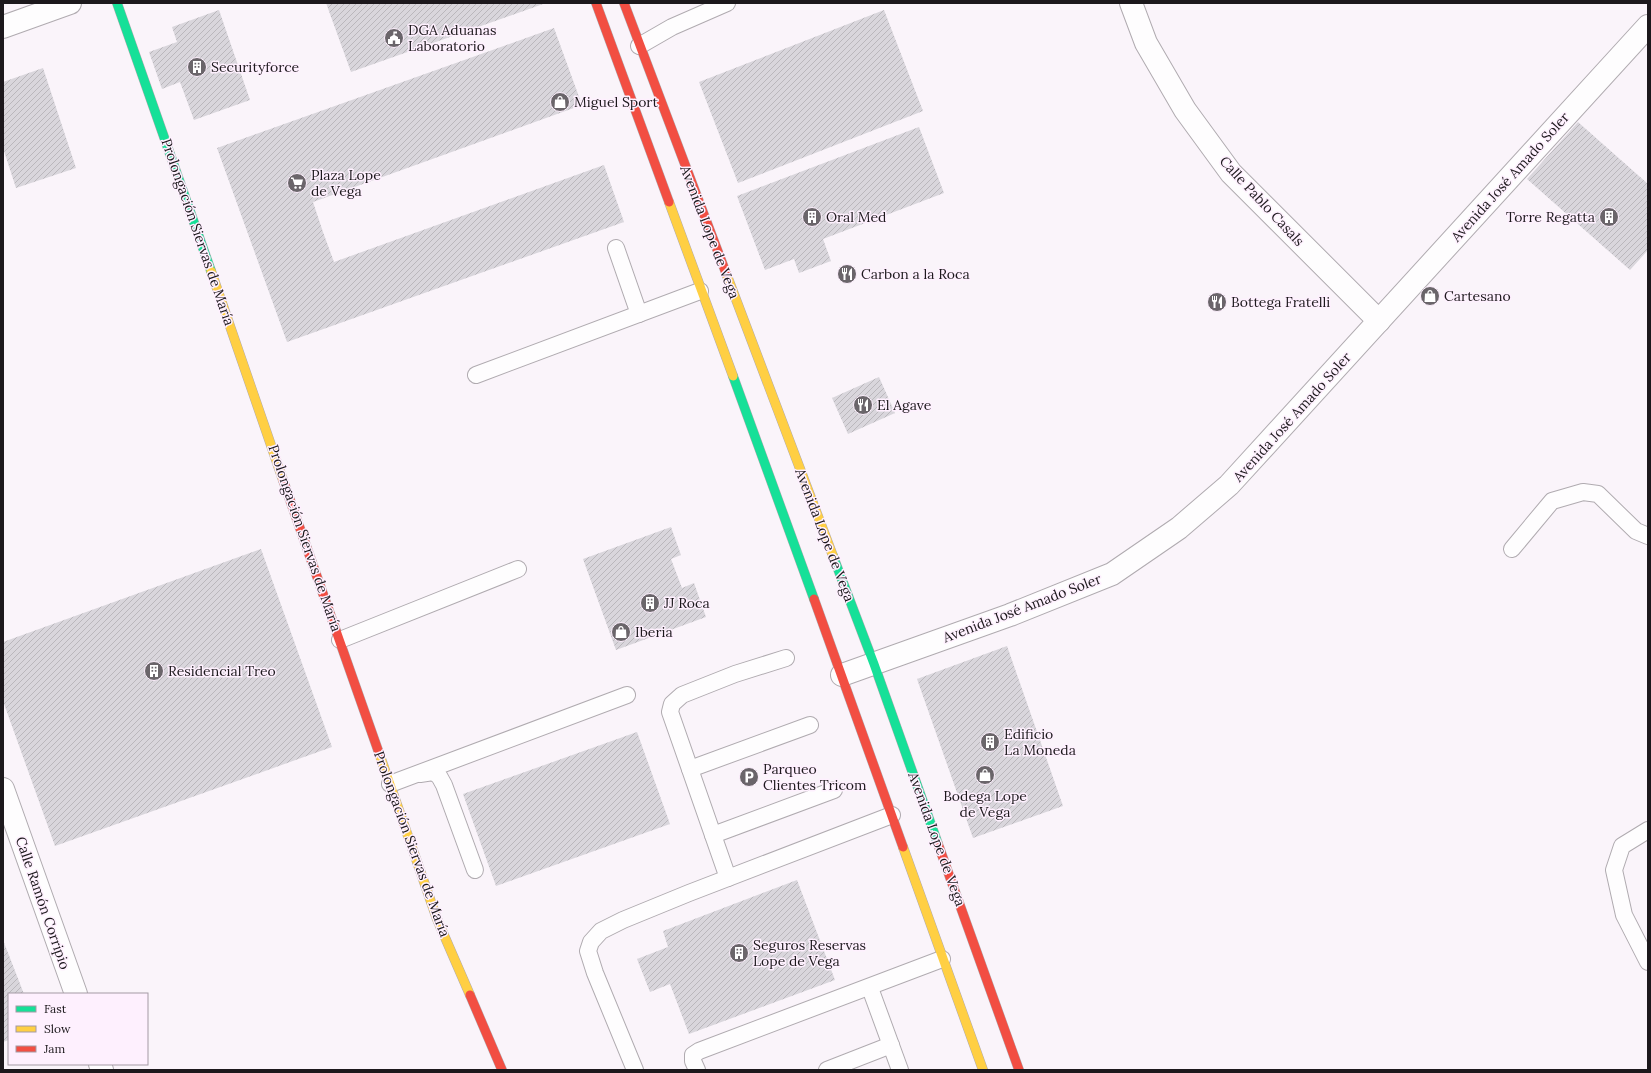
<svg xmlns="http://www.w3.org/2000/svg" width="1651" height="1073" viewBox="0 0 1651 1073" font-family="Lora,serif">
<defs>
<pattern id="building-hatch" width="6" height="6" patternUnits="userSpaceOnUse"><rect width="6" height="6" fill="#d9d6dc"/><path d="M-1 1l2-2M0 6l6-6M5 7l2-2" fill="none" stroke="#bab7bc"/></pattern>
</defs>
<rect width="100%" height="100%" fill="#faf4fa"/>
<g fill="url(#building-hatch)">
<path d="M326,3H546L351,72Z"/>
<path d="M219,10L250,100L194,120L180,82L162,89L149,52L177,42L172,27Z"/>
<path d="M884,10L923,111L738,183L699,82Z"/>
<path d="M554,28L582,105L313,202L323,232L334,262L604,165L624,222L287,342L217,148Z"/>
<path d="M43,68L76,168L16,188L3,148V82Z"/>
<path d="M1578,122L1648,184V250L1630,270L1527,179Z"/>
<path d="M919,127L944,193L823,239L831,261L799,273L794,259L765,270L737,196Z"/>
<path d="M879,377L895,413L848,434L832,398Z"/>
<path d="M671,527L681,555L671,559L682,588L694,583L706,617L616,650L583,559Z"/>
<path d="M261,549L332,747L55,846L3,701V642Z"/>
<path d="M1007,646L1063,806L973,838L917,679Z"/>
<path d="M637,732L670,824L496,886L463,794Z"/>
<path d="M797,880L835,980L689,1034L670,984L650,992L637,959L668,947L663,931Z"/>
<path d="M3,940L24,994H9V1040L3,1042Z"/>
</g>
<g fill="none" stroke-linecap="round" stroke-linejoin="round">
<g stroke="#b0abb0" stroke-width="18">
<g id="lane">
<path d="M639,46L672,27L727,3"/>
<path d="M616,248L639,314"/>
<path d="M476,375L700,291"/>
<path d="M1512,549L1552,501L1583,492L1598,494L1636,531L1648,536"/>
<path d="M340,640L518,569"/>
<path d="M690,769L810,725"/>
<path d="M420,774L433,772L439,776L444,785L475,870"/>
<path d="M390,784L627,695"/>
<path d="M1648,830L1622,846L1614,870L1624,915L1648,962"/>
<path d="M713,835L834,790"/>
<path d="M728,878L670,712L672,704L682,695L735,674L786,658"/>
<path d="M870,988L900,1070"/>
<path d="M635,1070L595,973L588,951L591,942L601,931L623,920L689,893L892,815"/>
<path d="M697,1070L693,1061V1055L699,1051L942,959"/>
<path d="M827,1070L891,1045"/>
</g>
</g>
<g stroke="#b0abb0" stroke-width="24">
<g id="street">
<path d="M1131,3L1146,43L1185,110L1231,173L1379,321"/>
<path d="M3,27L70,3"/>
<path d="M842,675L1010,615L1112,574L1179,528L1229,485L1648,26"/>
<path d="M3,789L76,994"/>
<path d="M100,1064L102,1070"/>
</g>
</g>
<g stroke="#b0abb0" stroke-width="10">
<g id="fast">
<path d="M117,3L211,271"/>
<path d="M733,376L814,599"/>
<path d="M833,556L874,664L938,844"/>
</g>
</g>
<g stroke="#b0abb0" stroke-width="10">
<g id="slow">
<path d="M669,202L733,376"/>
<path d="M211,271L283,480"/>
<path d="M726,273L833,556"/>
<path d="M379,753L437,919L470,995"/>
<path d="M903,847L983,1070"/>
</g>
</g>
<g stroke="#b0abb0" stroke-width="10">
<g id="jam">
<path d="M596,3L669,202"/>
<path d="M624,3L726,273"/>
<path d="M283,480L379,753"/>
<path d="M814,599L903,847"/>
<path d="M938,844L1019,1070"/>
<path d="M470,995L502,1070"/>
</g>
</g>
<use href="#lane" stroke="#fefdfe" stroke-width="16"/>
<use href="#street" stroke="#fefdfe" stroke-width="22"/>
<use href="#fast" stroke="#16e098" stroke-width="9"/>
<use href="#slow" stroke="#ffcf43" stroke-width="9"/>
<use href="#jam" stroke="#f24e42" stroke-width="9"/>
</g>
<defs>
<g id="civic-disc" transform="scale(1)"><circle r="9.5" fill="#6a656a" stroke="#fef0fe"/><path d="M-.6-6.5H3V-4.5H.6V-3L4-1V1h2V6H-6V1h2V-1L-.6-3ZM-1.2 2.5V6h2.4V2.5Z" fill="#fff"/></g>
<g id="building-disc" transform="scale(1)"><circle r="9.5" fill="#6a656a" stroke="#fef0fe"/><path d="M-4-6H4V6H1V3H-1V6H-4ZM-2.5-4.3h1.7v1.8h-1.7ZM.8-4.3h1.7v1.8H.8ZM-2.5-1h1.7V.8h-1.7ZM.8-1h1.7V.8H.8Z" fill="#fff"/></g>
<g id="shop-disc" transform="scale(1)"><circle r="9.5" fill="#6a656a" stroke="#fef0fe"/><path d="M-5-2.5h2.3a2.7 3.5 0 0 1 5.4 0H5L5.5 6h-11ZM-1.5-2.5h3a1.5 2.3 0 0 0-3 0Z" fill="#fff"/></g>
<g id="supermarket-disc" transform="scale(1)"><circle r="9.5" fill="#6a656a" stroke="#fef0fe"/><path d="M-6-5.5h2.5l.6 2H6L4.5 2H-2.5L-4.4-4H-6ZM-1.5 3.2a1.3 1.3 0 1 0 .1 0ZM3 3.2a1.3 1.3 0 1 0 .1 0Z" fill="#fff"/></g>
<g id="restaurant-disc" transform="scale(1)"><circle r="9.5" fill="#6a656a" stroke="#fef0fe"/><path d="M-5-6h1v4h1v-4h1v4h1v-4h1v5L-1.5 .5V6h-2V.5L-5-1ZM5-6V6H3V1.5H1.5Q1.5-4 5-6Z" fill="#fff"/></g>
<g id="parking-disc" transform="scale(1)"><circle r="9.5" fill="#6a656a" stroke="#fef0fe"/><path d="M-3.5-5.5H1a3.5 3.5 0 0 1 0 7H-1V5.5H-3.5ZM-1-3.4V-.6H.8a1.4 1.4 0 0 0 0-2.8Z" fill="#fff"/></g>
</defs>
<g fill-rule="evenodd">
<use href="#civic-disc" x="394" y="38"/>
<use href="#building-disc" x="197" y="67"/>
<use href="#shop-disc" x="560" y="102"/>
<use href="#supermarket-disc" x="297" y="183"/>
<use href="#building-disc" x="812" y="217"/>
<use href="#building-disc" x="1609" y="217"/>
<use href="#restaurant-disc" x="847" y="274"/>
<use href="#shop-disc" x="1430" y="296"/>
<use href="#restaurant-disc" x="1217" y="302"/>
<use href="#restaurant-disc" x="863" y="405"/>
<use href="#building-disc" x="650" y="603"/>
<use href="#shop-disc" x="621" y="632"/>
<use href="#building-disc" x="154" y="671"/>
<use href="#building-disc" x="990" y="742"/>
<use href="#shop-disc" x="985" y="775"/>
<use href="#parking-disc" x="749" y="777"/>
<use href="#building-disc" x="739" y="953"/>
</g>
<g text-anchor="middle" stroke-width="3" stroke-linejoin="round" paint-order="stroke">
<g font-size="14" fill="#1c181c" stroke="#fef0fe" text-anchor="start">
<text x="408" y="35">DGA Aduanas<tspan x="408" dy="16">Laboratorio</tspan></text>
<text x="211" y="72">Securityforce</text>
<text x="574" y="107">Miguel Sport</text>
<text x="311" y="180">Plaza Lope<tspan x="311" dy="16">de Vega</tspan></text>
<text x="826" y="222">Oral Med</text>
<text x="1595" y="222" text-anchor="end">Torre Regatta</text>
<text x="861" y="279">Carbon a la Roca</text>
<text x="1444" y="301">Cartesano</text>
<text x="1231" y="307">Bottega Fratelli</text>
<text x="877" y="410">El Agave</text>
<text x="664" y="608">JJ Roca</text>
<text x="635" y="637">Iberia</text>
<text x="168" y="676">Residencial Treo</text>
<text x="1004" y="739">Edificio<tspan x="1004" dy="16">La Moneda</tspan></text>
<text x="763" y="774">Parqueo<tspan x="763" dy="16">Clientes Tricom</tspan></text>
<text x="985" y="801" text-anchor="middle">Bodega Lope<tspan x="985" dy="16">de Vega</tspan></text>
<text x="753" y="950">Seguros Reservas<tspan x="753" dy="16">Lope de Vega</tspan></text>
</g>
<g font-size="14" fill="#1c181c" stroke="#fef0fe">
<text transform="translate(1510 177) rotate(-48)" y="5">Avenida José Amado Soler</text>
<text transform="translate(1262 201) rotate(47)" y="5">Calle Pablo Casals</text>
<text transform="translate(198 232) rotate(71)" y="5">Prolongación Siervas de María</text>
<text transform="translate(710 232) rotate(69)" y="5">Avenida Lope de Vega</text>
<text transform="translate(1292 417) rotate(-48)" y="5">Avenida José Amado Soler</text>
<text transform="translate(825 535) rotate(69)" y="5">Avenida Lope de Vega</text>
<text transform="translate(305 538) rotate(71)" y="5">Prolongación Siervas de María</text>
<text transform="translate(1022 608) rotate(-21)" y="5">Avenida José Amado Soler</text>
<text transform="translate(937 839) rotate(70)" y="5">Avenida Lope de Vega</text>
<text transform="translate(412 844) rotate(70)" y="5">Prolongación Siervas de María</text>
<text transform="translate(43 903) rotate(71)" y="5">Calle Ramón Corripio</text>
</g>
</g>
<rect width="1651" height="1073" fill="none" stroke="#1c181c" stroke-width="8"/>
<rect x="8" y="993" width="140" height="72" fill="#fef0fe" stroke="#a49aa4"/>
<rect x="16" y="1006" width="20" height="6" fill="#16e098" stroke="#a49aa4"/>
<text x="44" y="1013" font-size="12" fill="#1c181c">Fast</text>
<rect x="16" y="1026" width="20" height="6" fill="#ffcf43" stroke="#a49aa4"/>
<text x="44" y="1033" font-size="12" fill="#1c181c">Slow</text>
<rect x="16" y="1046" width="20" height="6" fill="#f24e42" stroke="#a49aa4"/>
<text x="44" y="1053" font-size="12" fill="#1c181c">Jam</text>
</svg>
